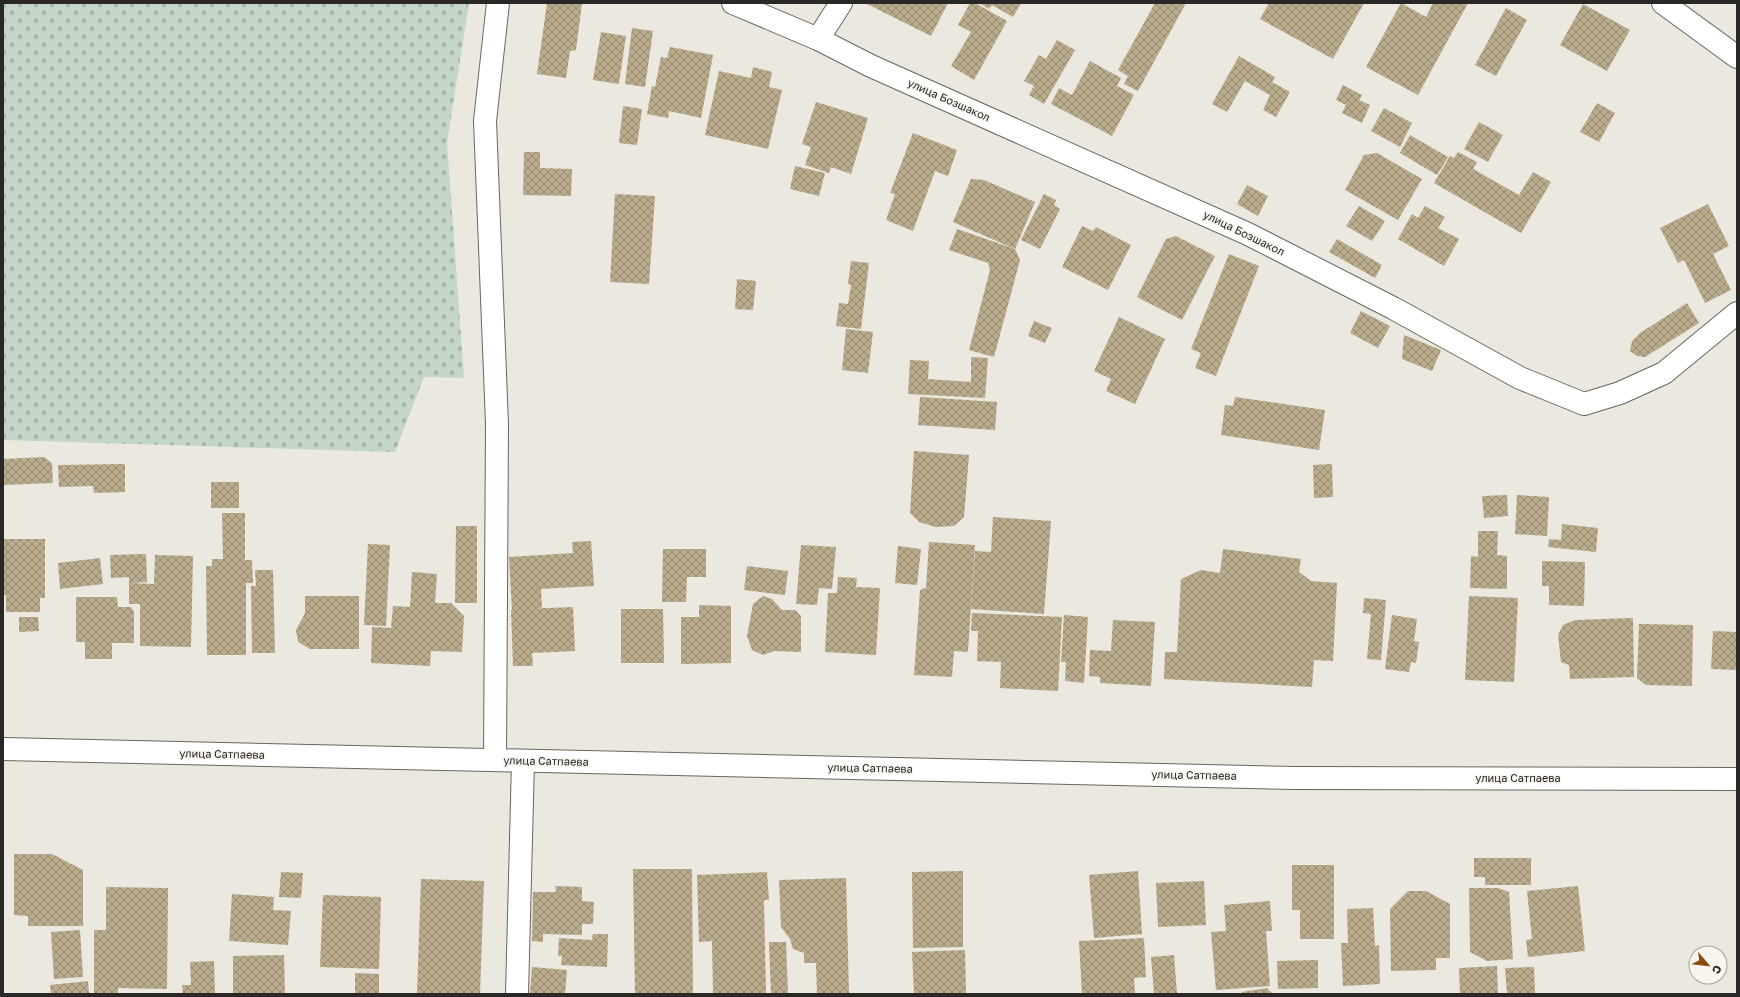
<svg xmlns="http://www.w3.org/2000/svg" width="1740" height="997" viewBox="0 0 1740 997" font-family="'Golos Text',sans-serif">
<defs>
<pattern id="cemetery-stones" width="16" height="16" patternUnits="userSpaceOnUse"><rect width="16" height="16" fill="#c3d6c8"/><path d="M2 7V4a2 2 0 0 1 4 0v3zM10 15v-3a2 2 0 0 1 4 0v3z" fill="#a8b8ac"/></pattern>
<pattern id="building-cross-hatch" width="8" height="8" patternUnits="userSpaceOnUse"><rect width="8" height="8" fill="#b9ab8c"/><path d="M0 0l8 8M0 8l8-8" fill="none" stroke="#978b72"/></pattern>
</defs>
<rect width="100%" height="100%" fill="#ebe8e0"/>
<path fill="url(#cemetery-stones)" d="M3,3H469L447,143L464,378L424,377L395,452L3,440Z"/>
<g fill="url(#building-cross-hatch)">
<path d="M547,3H582L576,50L570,51L566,78L537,74Z"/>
<path d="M865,3H948L931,36Z"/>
<path d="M970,3H975L1007,21L974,80L951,66L971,32L958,25Z"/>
<path d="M979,3H1021L1013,17L992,5L989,9Z"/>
<path d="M1155,3H1186L1138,91L1124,84L1128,76L1118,70Z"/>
<path d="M1269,3H1364L1333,59L1260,19Z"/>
<path d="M1401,3L1426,17L1433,3H1468L1418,95L1366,67Z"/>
<path d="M1583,4L1630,30L1607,71L1560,45Z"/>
<path d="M1506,8L1527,20L1496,76L1475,65Z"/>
<path d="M632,28L653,31L645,87L625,84Z"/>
<path d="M601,32L626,36L619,84L593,80Z"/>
<path d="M1057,40L1075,50L1044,104L1029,95L1034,86L1024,81L1039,55L1046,59Z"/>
<path d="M670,47L713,55L701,118L669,111L668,118L647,114L652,86L655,87L661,57L667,58Z"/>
<path d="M1239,56L1275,77L1272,82L1290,92L1276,117L1263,110L1270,95L1245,81L1227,112L1212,104Z"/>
<path d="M1090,61L1121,78L1117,86L1134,95L1112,136L1051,104L1059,88L1072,95Z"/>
<path d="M753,67L772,72L769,87L782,90L768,149L705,135L719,71L751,78Z"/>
<path d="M1343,85L1362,95L1359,100L1370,105L1362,123L1342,113L1346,105L1336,100Z"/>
<path d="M816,102L868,118L851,174L831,167L829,173L805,165L811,147L802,144Z"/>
<path d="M1597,103L1615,113L1599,142L1580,132Z"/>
<path d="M623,106L642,109L637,145L619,143Z"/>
<path d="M1384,108L1412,123L1400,147L1371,131Z"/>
<path d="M1479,122L1503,135L1488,162L1464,149Z"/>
<path d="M913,133L957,150L948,176L935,171L913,231L886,220L895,194L890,193Z"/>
<path d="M1410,135L1448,157L1437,175L1400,153Z"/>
<path d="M524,152H540V168L572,169L571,196L523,195Z"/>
<path d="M1458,152L1477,162L1473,169L1519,195L1533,172L1551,182L1521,233L1434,183L1450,156L1454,158Z"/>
<path d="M1377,153L1422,179L1398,220L1345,190L1364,155Z"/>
<path d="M795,166L825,173L819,196L790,189Z"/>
<path d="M971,179L984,180L1035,202L1015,249L953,222Z"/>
<path d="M1247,185L1268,196L1258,216L1237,204Z"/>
<path d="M615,194L655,196L649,284L610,282Z"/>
<path d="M1044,194L1056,200L1054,205L1060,209L1040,249L1021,240Z"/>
<path d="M1708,204L1729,246L1713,254L1731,290L1705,303L1684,260L1678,263L1660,228Z"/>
<path d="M1359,206L1385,221L1372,241L1346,226Z"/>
<path d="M1425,206L1445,217L1438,228L1459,239L1444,266L1398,239L1412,214L1418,218Z"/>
<path d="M1082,226L1093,231L1096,227L1131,245L1108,290L1062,267Z"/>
<path d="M957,229L1015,249L1020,260L994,357L969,350L990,270L988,263L949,250Z"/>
<path d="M1176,236L1215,256L1182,320L1137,297L1166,239Z"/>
<path d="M1337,239L1382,265L1375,278L1329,252Z"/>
<path d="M1229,254L1259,266L1216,376L1195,368L1201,353L1191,349Z"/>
<path d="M851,261L869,263L861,329L836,326L839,303L848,304L851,285L848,284Z"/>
<path d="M737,279L756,281L753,310L735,309Z"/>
<path d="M1687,303L1699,323L1645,357L1637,356L1630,351L1632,341L1640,333Z"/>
<path d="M1361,311L1390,326L1378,348L1350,333Z"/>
<path d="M1119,317L1165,339L1135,404L1106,391L1111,379L1094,371Z"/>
<path d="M1034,321L1052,328L1045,343L1028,336Z"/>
<path d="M846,329L873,332L868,373L842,370Z"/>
<path d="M1404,335L1441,350L1432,371L1402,359Z"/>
<path d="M971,357L988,358L985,398L908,394L910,360L929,361L928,379L971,382Z"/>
<path d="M920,397L997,402L995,430L918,425Z"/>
<path d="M1235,397L1325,410L1319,450L1221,435L1225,405L1233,406Z"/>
<path d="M914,451L969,455L964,517L954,526L936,527L919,522L910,513Z"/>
<path d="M44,457L52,463L53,483L3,485V459Z"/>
<path d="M125,464V492L94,493L93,486L59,487L58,465Z"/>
<path d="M1332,464L1333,497L1314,498L1313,465Z"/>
<rect x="211" y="482" width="28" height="26"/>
<path d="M1507,495L1508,516L1484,518L1482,496Z"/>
<path d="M1517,495L1549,497L1547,536L1515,534Z"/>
<path d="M222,513H245V560H252L253,583H246V655H207L206,566H212V559H223Z"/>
<path d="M993,517L1051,521L1044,614L971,609L975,551L991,552Z"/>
<path d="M1562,524L1598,528L1596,552L1548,547L1549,539L1561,540Z"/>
<path d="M456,526H477V603H455Z"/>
<path d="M1478,531H1498L1497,555L1507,556V589L1470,588L1471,556L1478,557Z"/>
<path d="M3,539H45V598H40V612H6V595H3Z"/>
<path d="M591,541L594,586L541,589L542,608L524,609L573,607L575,651L532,653L533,666H513L511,610H512L509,557L573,553L572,542Z"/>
<path d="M929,542L975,545L968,652L954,651L952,677L914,675L920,590L926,588Z"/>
<path d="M368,544L390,545L386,626L364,625Z"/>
<path d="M801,545L836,547L832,589L819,588L817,605L796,604Z"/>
<path d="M898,546L921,549L917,585L895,583Z"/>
<path d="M663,549H706V577H687L686,602H662Z"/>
<path d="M1223,549L1301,559L1299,572L1311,581L1337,583L1333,661L1314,660L1312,687L1164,679L1165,652H1177L1181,579L1201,570L1220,573Z"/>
<path d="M146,554L147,582L131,583L154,584L155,555L193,556L191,647L140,646V604H129V577L111,578L110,555Z"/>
<path d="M100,558L103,584L60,589L58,563Z"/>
<path d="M1542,561L1585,562L1584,606L1549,605V586H1542Z"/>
<path d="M747,566L788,571L785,595L744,590Z"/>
<path d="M255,570H273L275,653H252L251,586H256Z"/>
<path d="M412,572L437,574L435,603H451L464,616L462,652L431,651L430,666L371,663L372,627L391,628L393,606L410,607Z"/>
<path d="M838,577L857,578L856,587L880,588L876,655L825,652L828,593H837Z"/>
<path d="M305,596H359V649H310L298,642L296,630L305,613Z"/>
<path d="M763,596L772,599L782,610H795L801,616V652L774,651L763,655L752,650L747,636L753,604Z"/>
<path d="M1469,596L1518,598L1514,682L1465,680Z"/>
<path d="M76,597H117L118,607H131L134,612V643H112V659H85V642H76Z"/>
<path d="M1364,598L1386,600L1381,660L1367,659L1371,614L1363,613Z"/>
<path d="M699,605L731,606V663L681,664V617H699Z"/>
<path d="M621,609H663L664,663H621Z"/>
<path d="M972,613L1062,617L1058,691L1000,688L1001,662L977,661L978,631H971Z"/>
<path d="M1064,615L1088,617L1084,683L1065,681L1066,662H1061Z"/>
<path d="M1392,615L1417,619L1414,641L1419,642L1416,663L1411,662L1409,672L1385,669Z"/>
<path d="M19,617H38L39,631L19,632Z"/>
<path d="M1633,618L1634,677L1570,679L1569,665L1561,662L1558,635L1563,625L1575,620Z"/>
<path d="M1113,620L1155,622L1151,686L1100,683V677L1089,676L1090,650L1111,651Z"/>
<path d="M1639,624L1693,625L1692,686L1646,685L1637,678Z"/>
<path d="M1713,631L1737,632V670L1711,669Z"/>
<path d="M14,854H52L83,870V926H28V916L14,915Z"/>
<path d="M1474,858H1531V885H1485V877H1474Z"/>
<path d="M1292,865H1334V939H1300V910H1292Z"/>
<path d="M633,869H692L693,994H635Z"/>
<path d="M963,871V947L913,948L912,872Z"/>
<path d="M1138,871L1142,934L1094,938L1089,875Z"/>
<path d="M281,872L303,873L301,898L279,897Z"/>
<path d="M767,872L769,900H764L766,994H713L712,941L699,942L697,875Z"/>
<path d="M846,878L849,994H817L816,963H804V953L793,949L790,939L781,927L779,880Z"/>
<path d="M421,879L484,881L480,994H417Z"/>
<path d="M1204,881L1206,925L1158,927L1156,883Z"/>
<path d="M555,886L582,887V901L594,902L593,924H582V935L543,934V942L532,941L533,892H556Z"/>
<path d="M1578,886L1585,951L1528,957L1526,940L1532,939L1527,891Z"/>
<path d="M106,887L168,888L167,989L118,988V994H94V930H106Z"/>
<path d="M1469,888H1498L1509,892L1513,959L1487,961L1470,952Z"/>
<path d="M1408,891H1426L1450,904V958H1436V970L1391,971L1390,909Z"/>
<path d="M232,894L274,897L273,910L291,911L288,945L229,941Z"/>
<path d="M323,895L381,897L379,969L320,967Z"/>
<path d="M1270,901L1272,931H1266L1270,986L1216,990L1211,932L1226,931L1224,905Z"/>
<path d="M1373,908L1375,946L1379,945L1380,984L1343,986L1341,943H1348L1347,909Z"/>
<path d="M80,930L83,977L54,979L51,932Z"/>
<path d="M593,934H608L607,967L561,965L562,956H558L559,938L592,940Z"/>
<path d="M1144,938L1146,977L1134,978L1135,994H1082L1079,941Z"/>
<path d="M769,942H786L788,994H771Z"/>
<path d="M965,950L966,994H914L912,952Z"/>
<path d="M284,955L285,994H233V956Z"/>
<path d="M1174,955L1177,994H1154L1151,957Z"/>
<path d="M1318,960V988L1278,989L1277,961Z"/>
<path d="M214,961L215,994H183L182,985H191L190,962Z"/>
<path d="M1497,966L1498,994H1460L1459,968Z"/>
<path d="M532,967L567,970L565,994H530Z"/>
<path d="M1534,967L1535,994H1507L1505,968Z"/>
<path d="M355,973L379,974V994H355Z"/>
<path d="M88,981L89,994H51L50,985Z"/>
<path d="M1267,988L1273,994H1241L1242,992Z"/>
</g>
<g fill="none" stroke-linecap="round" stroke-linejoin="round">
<g stroke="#68665f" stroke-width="24">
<g id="minor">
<path d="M733,3L818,39L871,66L1248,234L1393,308L1520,378L1584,404L1620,393L1664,373L1737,313"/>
<path d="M1663,3L1737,57"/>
<path d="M818,39L841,3"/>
<path d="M3,749L1295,778L1737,779"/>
<path d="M495,760L497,424L485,121L498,3"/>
<path d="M517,994L523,761"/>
</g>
</g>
<use href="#minor" stroke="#fff" stroke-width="22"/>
</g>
<g text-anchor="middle" stroke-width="3" stroke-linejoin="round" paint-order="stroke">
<g font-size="11" fill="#2a2826" stroke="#f8f5ee">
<text transform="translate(949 100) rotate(24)" y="4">улица Бозшакол</text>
<text transform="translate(1244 233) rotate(26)" y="4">улица Бозшакол</text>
<text transform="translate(222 754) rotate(1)" y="4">улица Сатпаева</text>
<text transform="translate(546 761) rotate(1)" y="4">улица Сатпаева</text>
<text transform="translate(870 768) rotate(1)" y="4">улица Сатпаева</text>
<text transform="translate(1194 775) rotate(1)" y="4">улица Сатпаева</text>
<text x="1518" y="782">улица Сатпаева</text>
</g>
</g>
<rect width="1740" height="997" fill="none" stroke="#2a2826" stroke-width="8"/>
<g transform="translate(1708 965) rotate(118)"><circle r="19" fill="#f8f5ee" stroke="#a6a39e"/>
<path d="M0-3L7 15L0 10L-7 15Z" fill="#8a4b11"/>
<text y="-6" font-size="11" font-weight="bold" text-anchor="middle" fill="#2a2826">С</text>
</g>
</svg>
